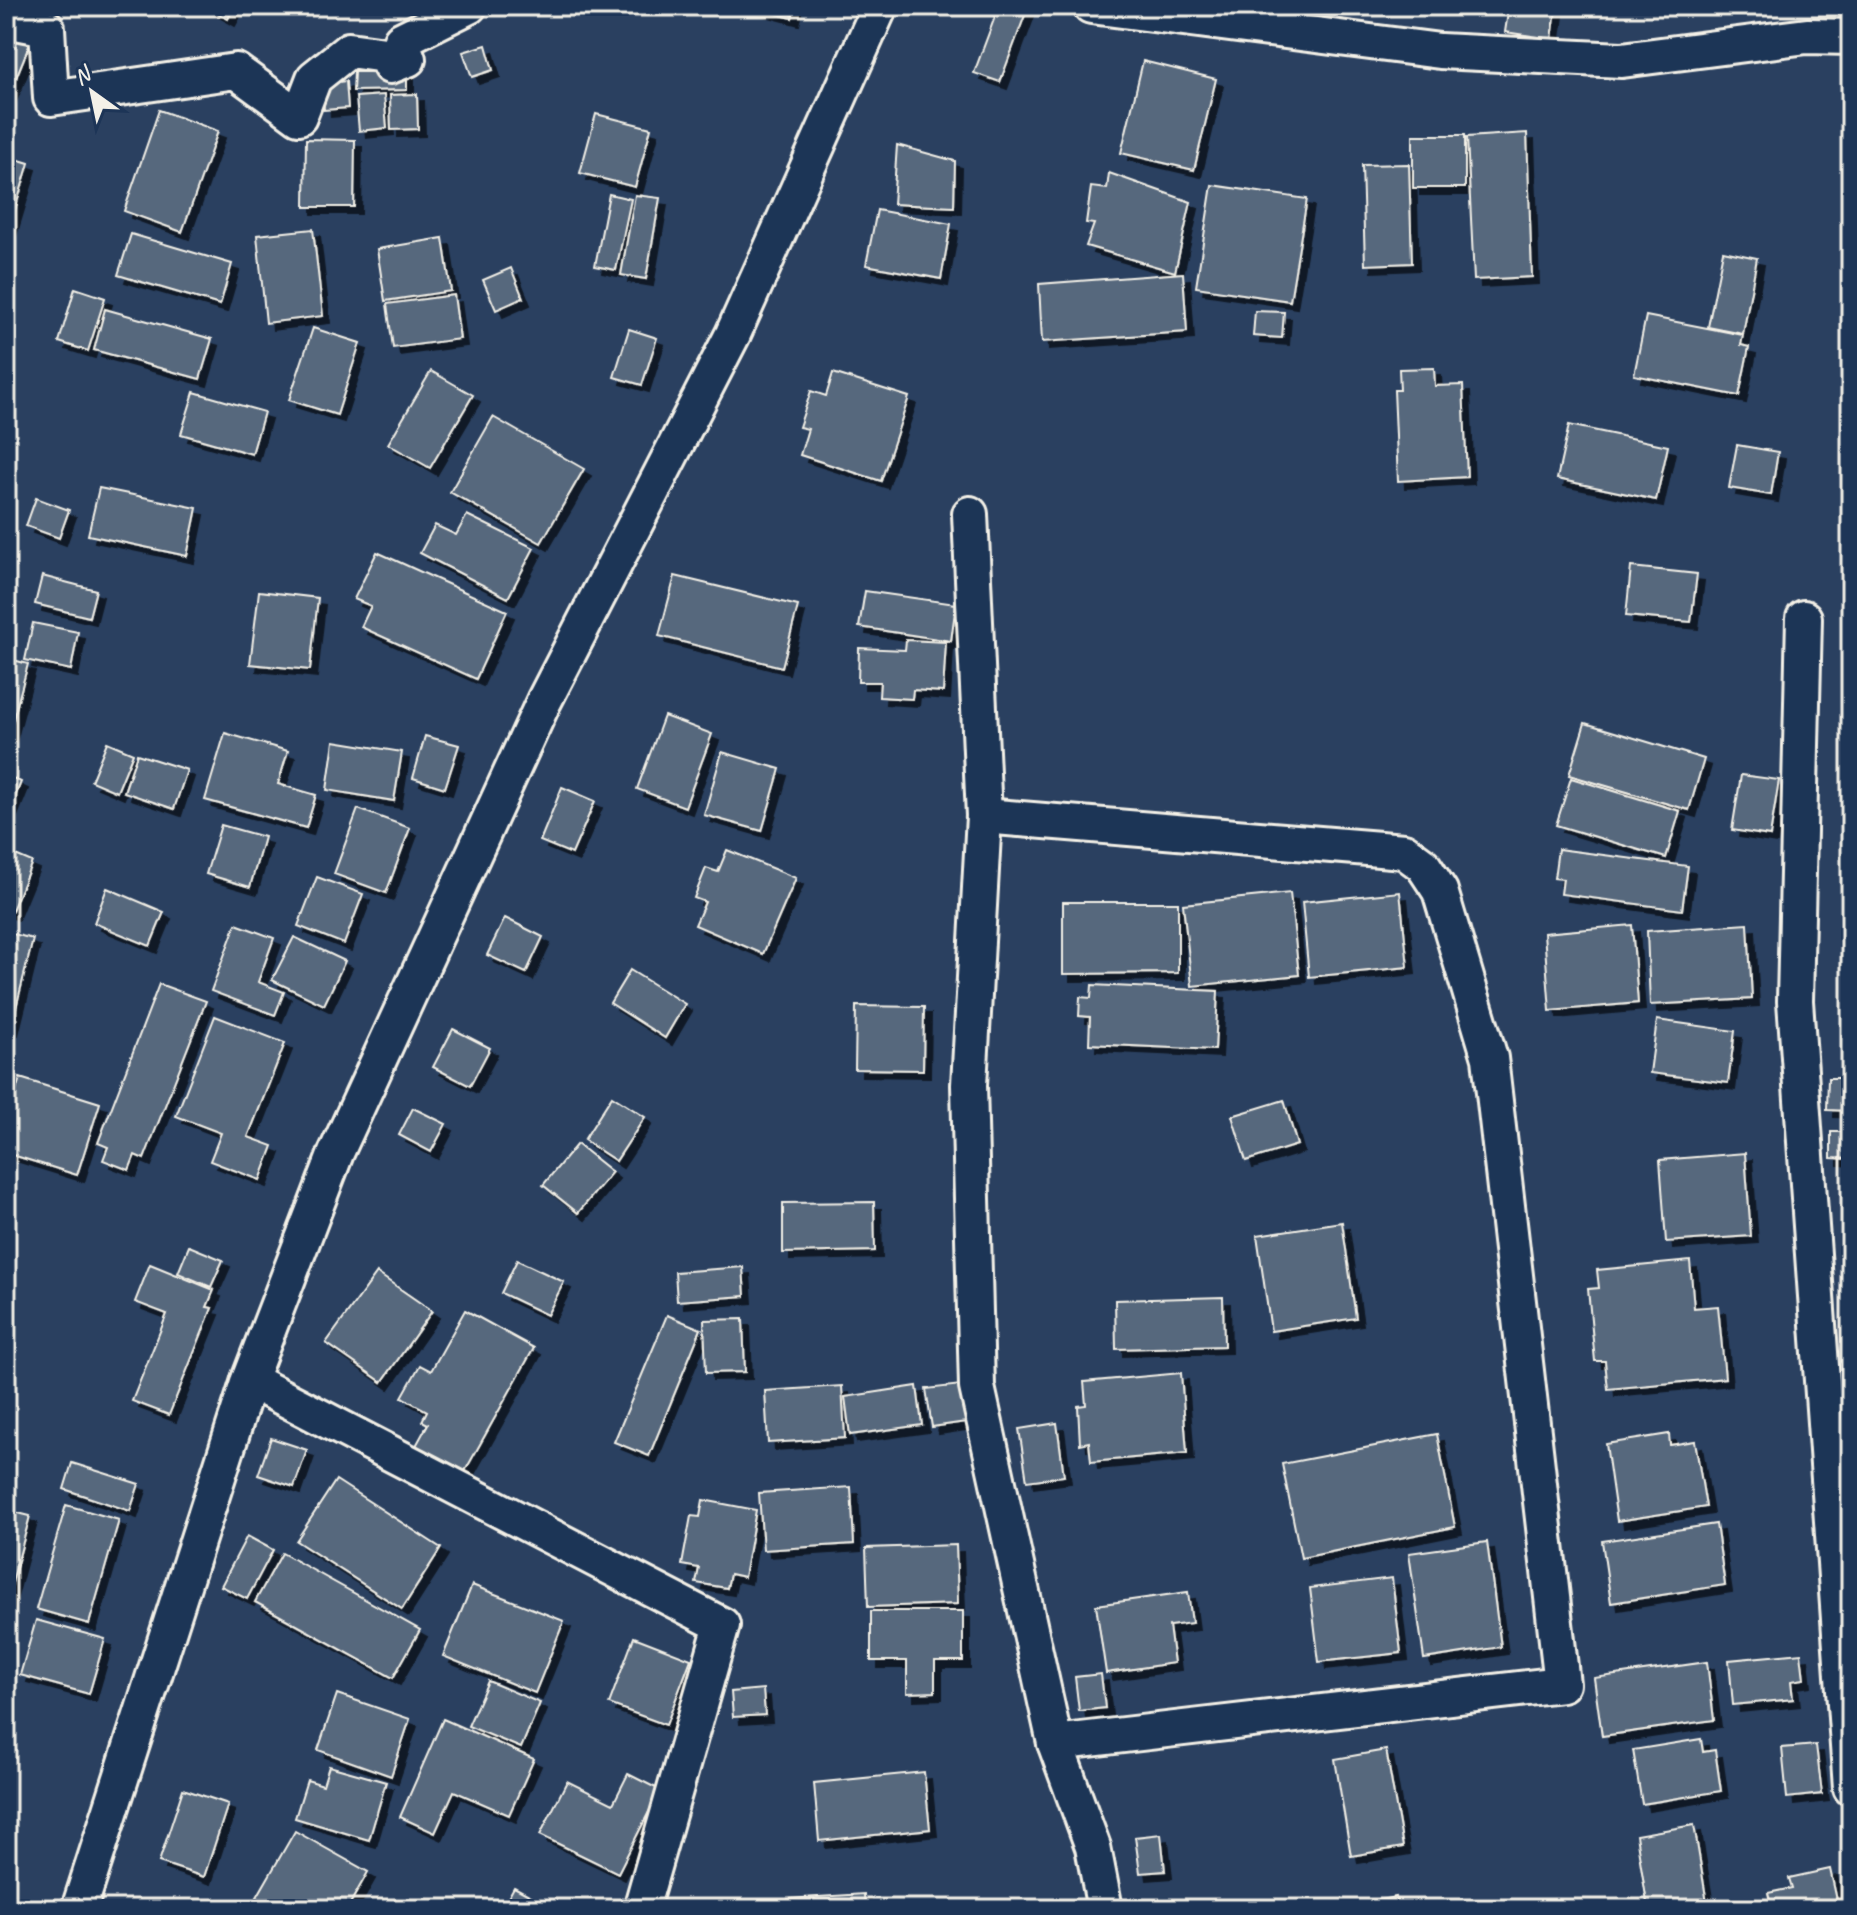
<svg xmlns="http://www.w3.org/2000/svg" width="1857" height="1915" viewBox="0 0 1857 1915" font-family="Caveat,sans-serif">
<defs>
<filter id="shadow"><feDropShadow dx="7" dy="7" stdDeviation="0" flood-color="#0009"/></filter>
</defs>
<rect width="100%" height="100%" fill="#2a4060"/>
<filter id="ink" filterUnits="userSpaceOnUse"><feTurbulence type="fractalNoise" baseFrequency=".0125" numOctaves="2"/><feDisplacementMap in="SourceGraphic" scale="16" xChannelSelector="R" yChannelSelector="G"/><feConvolveMatrix kernelMatrix="1 2 1 2 8 2 1 2 1" color-interpolation-filters="sRGB"/></filter>
<g filter="url(#ink)">
<g fill="#56677d" stroke="#f4f1e8" stroke-width="2" filter="url(#shadow)">
<path d="M205,6H235L228,19Z"/>
<path d="M747,6H795L792,18Z"/>
<path d="M999,6L1028,7L1000,82L974,73Z"/>
<path d="M1509,6L1556,9L1552,39L1505,32Z"/>
<path d="M6,31L31,41L6,102Z"/>
<path d="M486,45L493,70L472,77L463,52Z"/>
<path d="M1143,61L1216,79L1194,170L1121,153Z"/>
<path d="M354,72H407V90L353,91Z"/>
<path d="M346,81L348,108L324,110L322,84Z"/>
<path d="M417,94L418,129L391,130L390,95Z"/>
<path d="M384,95L387,128L359,131L356,97Z"/>
<path d="M159,110L218,131L182,232L124,211Z"/>
<path d="M596,114L651,128L635,187L580,173Z"/>
<path d="M1527,133L1532,277L1474,280L1467,137Z"/>
<rect x="1413" y="135" width="52" height="53"/>
<path d="M306,139L355,140L354,207H305Z"/>
<path d="M897,145L955,161L954,207L893,204Z"/>
<path d="M6,156L29,163L6,239Z"/>
<path d="M1409,164L1412,263L1365,265L1362,165Z"/>
<path d="M1109,173L1191,202L1175,272L1086,246L1094,224L1086,223L1091,187L1107,189Z"/>
<path d="M1212,185L1307,199L1290,301L1196,287Z"/>
<path d="M609,194L631,199L616,270L595,266Z"/>
<path d="M635,195L660,198L646,279L621,275Z"/>
<path d="M877,210L951,224L941,279L866,265Z"/>
<path d="M313,229L323,316L266,323L257,235Z"/>
<path d="M131,234L232,264L220,305L118,275Z"/>
<path d="M443,238L451,291L385,301L377,249Z"/>
<path d="M1723,251L1757,258L1743,334L1708,327Z"/>
<path d="M511,268L523,298L496,310L483,280Z"/>
<path d="M1183,273L1187,332L1042,342L1039,284Z"/>
<path d="M75,288L105,298L88,351L59,342Z"/>
<path d="M454,295L460,339L393,348L387,304Z"/>
<path d="M105,309L212,339L200,379L94,350Z"/>
<path d="M1255,311L1284,312L1282,338L1253,336Z"/>
<path d="M1646,316L1743,335L1741,345L1749,347L1739,396L1634,375Z"/>
<path d="M313,328L360,343L337,415L289,400Z"/>
<path d="M629,329L657,338L642,385L614,377Z"/>
<path d="M1434,368L1435,386L1463,385L1467,477L1398,481L1394,390H1400L1399,369Z"/>
<path d="M431,371L473,395L430,468L388,444Z"/>
<path d="M833,373L909,397L881,481L800,455L808,429L799,427L811,391L826,396Z"/>
<path d="M194,392L264,412L252,454L181,434Z"/>
<path d="M493,417L584,469L541,543L450,492Z"/>
<path d="M1569,425L1668,446L1656,500L1557,479Z"/>
<path d="M1737,445L1778,452L1771,495L1729,488Z"/>
<path d="M99,488L197,508L187,556L88,535Z"/>
<path d="M36,498L69,510L59,538L26,526Z"/>
<path d="M467,515L534,548L508,598L420,553L435,525L456,535Z"/>
<path d="M377,552L507,611L476,679L361,627L371,606L354,599Z"/>
<path d="M1631,567L1697,574L1691,622L1626,616Z"/>
<path d="M42,576L96,590L89,617L35,604Z"/>
<path d="M675,576L798,606L782,667L659,636Z"/>
<path d="M259,591L318,598L310,670L250,664Z"/>
<path d="M865,591L956,604L951,641L859,627Z"/>
<path d="M33,623L78,632L71,670L25,660Z"/>
<path d="M906,640L946,642L943,692L913,690L912,699L879,697L880,682H858L859,648L905,650Z"/>
<path d="M6,658L28,664L9,735L6,734Z"/>
<path d="M664,716L712,734L685,807L637,789Z"/>
<path d="M1585,723L1704,759L1689,810L1569,775Z"/>
<path d="M225,733L288,751L278,784L316,795L306,828L205,800Z"/>
<path d="M425,736L459,745L445,788L413,778Z"/>
<path d="M334,741L402,752L394,801L327,790Z"/>
<path d="M107,742L133,753L117,792L91,781Z"/>
<path d="M722,752L780,769L762,831L704,815Z"/>
<path d="M137,754L187,770L174,809L124,792Z"/>
<path d="M6,775L21,782L6,819Z"/>
<path d="M1741,775L1779,780L1770,836L1732,830Z"/>
<path d="M1571,778L1680,811L1666,858L1556,825Z"/>
<path d="M562,787L595,801L572,854L540,841Z"/>
<path d="M358,809L410,828L386,893L334,874Z"/>
<path d="M221,825L264,837L250,887L206,874Z"/>
<path d="M1558,849L1688,866L1682,910L1561,894L1563,879L1554,878Z"/>
<path d="M727,850L796,878L763,954L695,925L705,902L694,898L706,868L718,872Z"/>
<path d="M6,851L32,862L11,913L6,911Z"/>
<path d="M317,877L363,894L344,944L298,926Z"/>
<path d="M107,888L164,912L150,946L94,923Z"/>
<path d="M1400,892L1408,967L1309,977L1302,902Z"/>
<path d="M1290,893L1299,975L1192,986L1183,904Z"/>
<path d="M1063,902H1178V973L1063,974Z"/>
<path d="M505,918L543,937L526,973L487,955Z"/>
<path d="M236,924L274,938L258,982L284,992L275,1015L211,991Z"/>
<path d="M1748,924L1752,999L1650,1005L1647,931Z"/>
<path d="M1632,925L1638,1003L1550,1011L1544,933Z"/>
<path d="M6,932L33,939L11,1028L6,1026Z"/>
<path d="M294,937L345,961L324,1005L272,980Z"/>
<path d="M630,970L685,1004L665,1038L610,1003Z"/>
<path d="M159,984L206,1001L144,1159L135,1155L129,1170L103,1160L108,1147L98,1143Z"/>
<path d="M1092,985L1218,991L1215,1050L1089,1044L1090,1017L1079,1016L1080,997L1091,998Z"/>
<path d="M856,1006L924,1007L923,1070L855,1069Z"/>
<path d="M215,1016L285,1043L248,1137L273,1146L260,1180L210,1161L221,1133L176,1116Z"/>
<path d="M1657,1020L1735,1031L1728,1083L1650,1073Z"/>
<path d="M453,1029L490,1048L470,1086L433,1067Z"/>
<path d="M20,1078L100,1103L77,1175L6,1153V1122Z"/>
<path d="M1828,1078H1851L1850,1111L1827,1110Z"/>
<path d="M612,1096L645,1117L616,1161L584,1140Z"/>
<path d="M1284,1100L1297,1145L1246,1161L1232,1116Z"/>
<path d="M413,1108L446,1124L431,1152L399,1135Z"/>
<path d="M1831,1132H1851V1159L1831,1158Z"/>
<path d="M577,1144L612,1172L578,1213L543,1185Z"/>
<path d="M1745,1153L1751,1236L1666,1242L1660,1160Z"/>
<path d="M874,1202L875,1251L783,1253V1203Z"/>
<path d="M1342,1222L1356,1318L1271,1331L1257,1235Z"/>
<path d="M189,1246L223,1260L211,1287L178,1273Z"/>
<path d="M517,1260L564,1282L547,1315L501,1293Z"/>
<path d="M1690,1261L1694,1308L1718,1306L1725,1378L1608,1389L1605,1361H1595L1588,1289L1599,1288L1597,1270Z"/>
<path d="M150,1264L214,1290L207,1307L212,1308L169,1415L132,1401L167,1314L135,1302Z"/>
<path d="M743,1267L745,1296L677,1301L675,1272Z"/>
<path d="M377,1273L432,1311L382,1382L326,1343Z"/>
<path d="M1223,1297L1224,1346L1116,1349L1115,1300Z"/>
<path d="M465,1310L534,1348L460,1480L412,1453L428,1424L422,1421L427,1411L402,1397L420,1365L431,1371Z"/>
<path d="M667,1315L701,1329L649,1456L614,1442Z"/>
<path d="M743,1319L745,1372L706,1373L704,1320Z"/>
<path d="M1181,1373L1187,1453L1091,1462L1089,1442L1080,1444L1078,1406L1086,1405L1084,1382Z"/>
<path d="M961,1385L966,1422L932,1427L926,1389Z"/>
<path d="M842,1386L845,1438L768,1443L765,1391Z"/>
<path d="M917,1386L922,1425L850,1435L845,1397Z"/>
<path d="M1057,1423L1064,1476L1027,1481L1019,1429Z"/>
<path d="M1437,1434L1455,1527L1301,1558L1282,1464Z"/>
<path d="M1669,1434L1670,1445L1695,1441L1706,1507L1617,1521L1606,1444Z"/>
<path d="M271,1438L307,1450L294,1487L258,1475Z"/>
<path d="M72,1463L139,1484L130,1511L64,1489Z"/>
<path d="M336,1480L441,1548L402,1609L296,1541Z"/>
<path d="M851,1487L854,1544L763,1550L759,1493Z"/>
<path d="M703,1500L756,1510L744,1577L730,1574L727,1588L696,1583L699,1568L682,1565L691,1516L700,1517Z"/>
<path d="M66,1505L119,1520L89,1624L36,1609Z"/>
<path d="M6,1510L30,1516L6,1605Z"/>
<path d="M1716,1524L1725,1585L1611,1603L1602,1541Z"/>
<path d="M247,1536L273,1550L247,1599L221,1586Z"/>
<path d="M1487,1542L1501,1647L1424,1659L1409,1553Z"/>
<path d="M956,1545L958,1604L868,1607L866,1548Z"/>
<path d="M282,1553L420,1630L393,1678L255,1602Z"/>
<path d="M1392,1578L1401,1653L1319,1662L1310,1588Z"/>
<path d="M472,1585L564,1621L535,1693L443,1656Z"/>
<path d="M1188,1592L1192,1623L1169,1626L1174,1663L1106,1673L1096,1605Z"/>
<path d="M871,1611H963V1661H935V1692L907,1693V1661H871Z"/>
<path d="M36,1620L105,1639L89,1694L20,1675Z"/>
<path d="M634,1637L691,1659L666,1725L609,1704Z"/>
<path d="M1801,1653L1804,1679L1791,1681L1793,1699L1733,1705L1729,1660Z"/>
<path d="M1707,1662L1714,1720L1602,1736L1594,1678Z"/>
<path d="M1101,1674L1105,1708L1079,1711L1075,1677Z"/>
<path d="M488,1681L540,1703L521,1748L468,1726Z"/>
<path d="M763,1689L765,1715L733,1717L731,1692Z"/>
<path d="M337,1694L410,1719L391,1776L318,1750Z"/>
<path d="M443,1719L534,1759L509,1815L454,1791L435,1833L400,1817Z"/>
<path d="M1701,1739L1703,1752L1715,1750L1721,1791L1642,1804L1633,1750Z"/>
<path d="M1816,1745L1822,1794L1787,1798L1782,1748Z"/>
<path d="M1386,1750L1403,1847L1351,1856L1335,1759Z"/>
<path d="M329,1766L386,1782L369,1840L295,1818L307,1780L323,1785Z"/>
<path d="M924,1772L930,1829L819,1841L814,1783Z"/>
<path d="M628,1774L660,1790L618,1873L540,1835L567,1781L613,1804Z"/>
<path d="M183,1789L228,1804L204,1877L159,1862Z"/>
<path d="M1694,1825L1708,1909H1648L1636,1835Z"/>
<path d="M295,1831L368,1872L347,1909H261L253,1904Z"/>
<path d="M1161,1834L1165,1871L1140,1873L1135,1837Z"/>
<path d="M1830,1869L1839,1909H1772L1768,1893L1792,1888L1789,1878Z"/>
<path d="M514,1887L555,1909H502Z"/>
<path d="M864,1894L865,1909H789L788,1899Z"/>
<path d="M1396,1897L1398,1909H1365L1364,1903Z"/>
</g>
<g fill="none" stroke-linecap="round" stroke-linejoin="round">
<g stroke="#f4f1e8" stroke-width="40">
<g id="minor">
<path d="M1091,6L1440,51L1622,60L1807,36L1851,37"/>
<path d="M6,20L47,28L51,98L236,71L299,117L314,78L349,50L385,55L390,66L408,59L401,40L469,6"/>
<path d="M970,514L984,816L969,1085L977,1387L1055,1743L1093,1847L1105,1909"/>
<path d="M1804,618L1795,1001L1851,1788"/>
<path d="M984,816L1404,851L1423,865L1440,891L1490,1058L1562,1684L1055,1743"/>
<path d="M249,1380L722,1625L641,1909"/>
<path d="M79,1909L249,1380L336,1153L544,701L733,334L880,6"/>
</g>
</g>
<use href="#minor" stroke="#1d3557" stroke-width="34"/>
</g>
</g>
<rect width="1857" height="1915" fill="none" stroke="#1d3557" stroke-width="32"/>
<rect x="16" y="16" width="1825" height="1883" fill="none" stroke="#f4f1e8" stroke-width="3" filter="url(#ink)"/>
<g transform="translate(92 92) rotate(327)" stroke="#1d3557" stroke-width="6" paint-order="stroke">
<path d="M0-6L14 30L0 20L-14 30Z" fill="#f4f1e8"/>
<text y="-12" font-size="22" font-weight="bold" text-anchor="middle" fill="#f4f1e8">N</text>
</g>
</svg>
